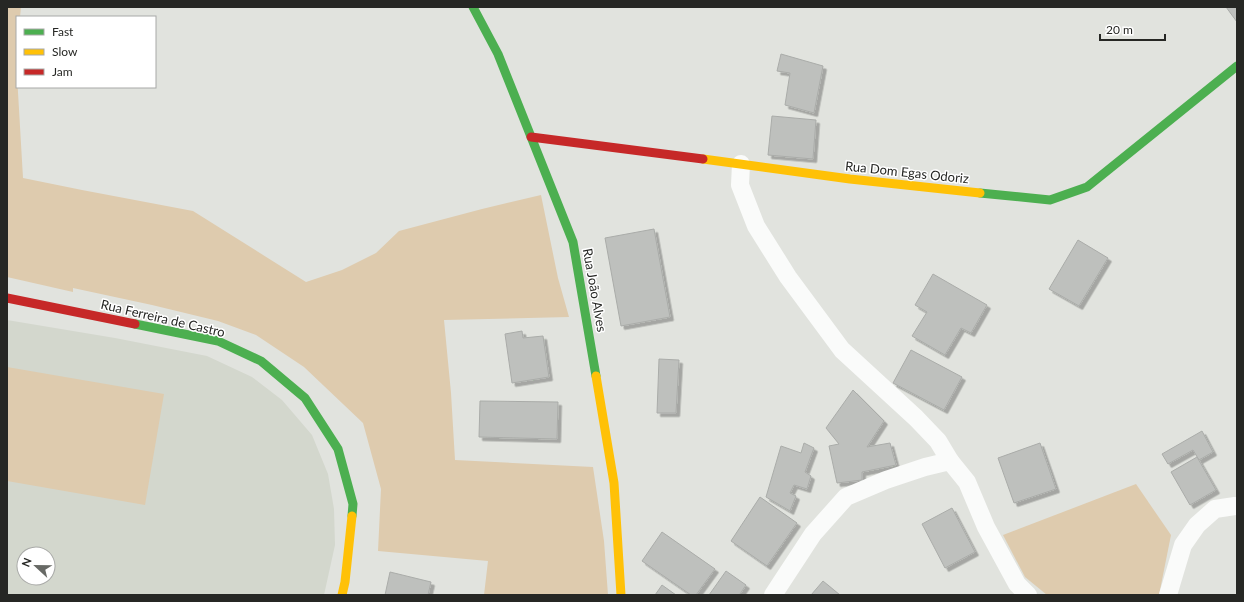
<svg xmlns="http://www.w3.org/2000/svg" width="1244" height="602" viewBox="0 0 1244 602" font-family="Lato,sans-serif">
<defs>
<filter id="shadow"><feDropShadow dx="3.5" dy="3.5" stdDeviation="0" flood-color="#0004"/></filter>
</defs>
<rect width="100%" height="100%" fill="#e1e3de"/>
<path fill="#d3d7cd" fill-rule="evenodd" d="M7,320L115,338L207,356L252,377L282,400L312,435L328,474L334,509L335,545L324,595H7ZM24,554H48V578H24Z"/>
<g fill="#decbae">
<path d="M7,7H21L20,17H17L16,58L23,178L82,190L193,211L306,282L342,270L376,253L399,231L482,209L541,195L558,278L569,317L444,320L451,393L455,460L593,467L604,541L608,595H484L488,561L378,551L381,489L363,423L304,367L256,335L218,321L152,305L73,288V292L7,277Z"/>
<path d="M7,367L164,394L145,505L7,481Z"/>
<path d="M1136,484L1171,535L1159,595H1047L1025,577L1003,535Z"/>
</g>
<g fill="#bec0bd" stroke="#aaaca9" filter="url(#shadow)">
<path d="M1226,7H1237V22Z"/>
<path d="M781,54L823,66L814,113L785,105L790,73L777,71Z"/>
<path d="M772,116L816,120L813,159L768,155Z"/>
<path d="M654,229L670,317L621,326L605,238Z"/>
<path d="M1078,240L1108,258L1079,306L1049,289Z"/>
<path d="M933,274L987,305L971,333L961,328L945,355L912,336L927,312L915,305Z"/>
<path d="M522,331L523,338L543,336L549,377L512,383L505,334Z"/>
<path d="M911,350L962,377L944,410L893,383Z"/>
<path d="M659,359L679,360L676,413H657Z"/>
<path d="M853,390L884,421L867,447L890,443L896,465L862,472V480L837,483L829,446L839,444L826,428Z"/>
<path d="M480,401L558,402L557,439L479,437Z"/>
<path d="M1202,431L1213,452L1199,460L1193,450L1168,464L1162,454Z"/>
<path d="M804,443L814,448L805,472L811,476L807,489L794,485L790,493L796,496L790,511L766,497L781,446L801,453Z"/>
<path d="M1040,443L1056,489L1014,503L998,458Z"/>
<path d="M1197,457L1216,490L1190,505L1171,472Z"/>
<path d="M760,497L797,523L767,566L731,541Z"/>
<path d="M952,508L975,552L945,568L922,524Z"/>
<path d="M662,532L715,569L696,595H691L642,561Z"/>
<path d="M726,571L746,585L740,594L741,595H709Z"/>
<path d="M390,572L431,582L428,595H385Z"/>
<path d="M823,581L840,595H811Z"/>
<path d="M662,585L676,595H655Z"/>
</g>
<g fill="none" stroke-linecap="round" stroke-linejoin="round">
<g stroke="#fafbfa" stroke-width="18">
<path d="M741,164L740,185L756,226L788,277L842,350L916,418L938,441L950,461"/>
<path d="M773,595L813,534L846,497L886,480L925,467L950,461L967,482L986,527L1017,584L1028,595"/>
<path d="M1168,595L1183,545L1197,525L1215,509L1235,506"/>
</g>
<g stroke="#4caf50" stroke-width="9">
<path d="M473,7L498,54L573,242L596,376"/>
<path d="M980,193L1050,200L1087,187L1237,66"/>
<path d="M135,324L218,341L261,361L305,398L338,449L353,504L352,516"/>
</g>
<g stroke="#ffc107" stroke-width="9">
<path d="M703,159L850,179L980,193"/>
<path d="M596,376L614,483L621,595"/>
<path d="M342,595L345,582L352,516"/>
</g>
<g stroke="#c62828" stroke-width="9">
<path d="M531,137L703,159"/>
<path d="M7,298L135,324"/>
</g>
</g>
<g text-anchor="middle" stroke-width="3" stroke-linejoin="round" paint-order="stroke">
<g font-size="13" fill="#262724" stroke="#fff">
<text transform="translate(907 172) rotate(6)" y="5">Rua Dom Egas Odoriz</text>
<text transform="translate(595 290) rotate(80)" y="5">Rua João Alves</text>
<text transform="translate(163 318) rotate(13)" y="5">Rua Ferreira de Castro</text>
</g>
</g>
<rect width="1244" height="602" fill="none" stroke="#262724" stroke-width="16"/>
<rect x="16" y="16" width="140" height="72" fill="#ffffff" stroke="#a8a9a7"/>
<rect x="24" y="29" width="20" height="6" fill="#4caf50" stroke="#a8a9a7"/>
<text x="52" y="36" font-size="12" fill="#262724">Fast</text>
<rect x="24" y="49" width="20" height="6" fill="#ffc107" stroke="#a8a9a7"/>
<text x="52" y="56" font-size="12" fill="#262724">Slow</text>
<rect x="24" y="69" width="20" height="6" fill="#c62828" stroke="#a8a9a7"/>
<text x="52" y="76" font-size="12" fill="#262724">Jam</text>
<g transform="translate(36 566) rotate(292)"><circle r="19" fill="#ffffff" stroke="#a8a9a7"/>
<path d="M0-3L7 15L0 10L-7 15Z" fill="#676965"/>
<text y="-6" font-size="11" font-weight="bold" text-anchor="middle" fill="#262724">N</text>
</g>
<path d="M1100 34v6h65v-6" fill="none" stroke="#262724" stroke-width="2"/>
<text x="1106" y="34" font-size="12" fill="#262724" stroke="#ffffff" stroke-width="3" paint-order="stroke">20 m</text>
</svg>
